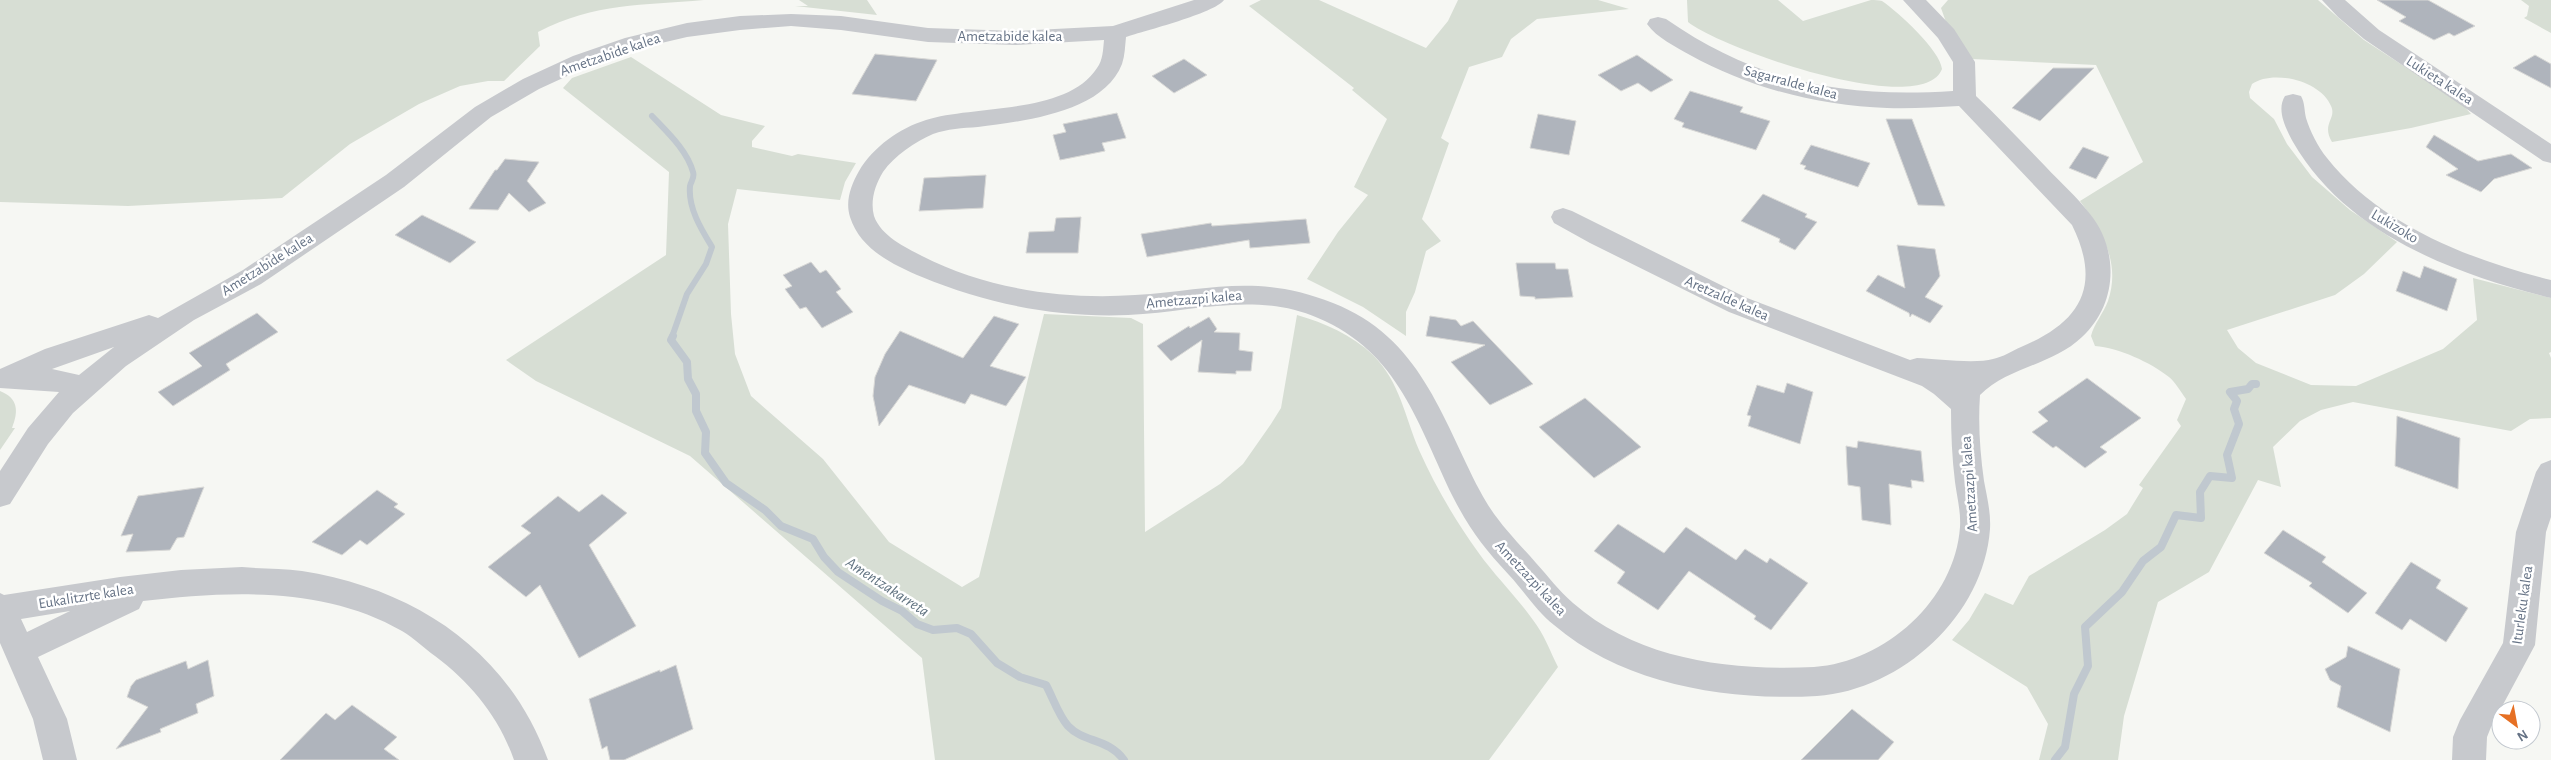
<svg xmlns="http://www.w3.org/2000/svg" width="2551" height="760" viewBox="0 0 2551 760" font-family="'Alegreya Sans',sans-serif">
<rect width="100%" height="100%" fill="#f6f7f3"/>
<g fill="#d7ded4">
<path d="M0,0H704C642,6 596,2 538,32L540,46L504,81H488L460,86L419,104L350,144L282,198L128,206L0,202Z"/>
<path d="M799,0H867L877,15L795,6H808Z"/>
<path d="M1261,0H1319L1426,48L1448,21L1458,0H1598L1629,9L1537,19L1511,39L1502,57L1469,67L1441,138L1449,143L1422,219L1441,241L1426,251L1415,292L1406,312V336L1363,307L1307,279L1338,232L1368,195L1354,187L1387,119L1352,90L1354,88L1249,6Z"/>
<path d="M1687,0H1778L1803,21L1871,0C1875,0 1879,0 1882,1C1898,12 1940,50 1942,69C1922,120 1720,48 1688,22Z"/>
<path d="M1948,0H2318L2364,40L2462,104L2471,114L2411,128L2332,142C2321,123 2337,119 2331,106C2321,81 2273,69 2252,84L2249,92L2250,98L2274,119L2287,144L2312,177L2350,210L2397,242L2364,274L2335,295L2227,330L2238,348L2256,363L2311,385L2356,386L2443,349L2477,320L2473,278L2551,298V352L2549,353L2551,358V418L2530,419L2511,431L2353,402L2321,410L2300,421L2273,447L2281,487L2258,480L2209,572L2158,602L2124,716L2118,760H2039L2048,724L2027,687L1952,640L1969,620L1985,593L2013,605L2029,576L2105,530L2127,514L2143,488L2139,485L2181,426L2177,420L2186,399C2181,392 2175,382 2169,377C2150,362 2119,348 2095,346L2091,336C2094,324 2103,314 2108,301C2121,263 2102,231 2080,201L2143,162L2096,65L1972,59L1946,22L1941,8Z"/>
<path d="M2521,0H2551V33L2524,18L2527,16L2529,6Z"/>
<path d="M631,57L721,115L765,126L752,141V147L792,156L798,154L856,163L845,182L840,200L737,189L728,224L731,314L735,354L751,396L823,459L889,542L962,587L979,577L1044,314L1131,318L1143,324L1145,532L1220,484L1243,464L1271,424L1281,408L1297,315C1325,323 1352,335 1373,355C1400,382 1405,417 1419,450C1435,486 1455,520 1478,552C1495,576 1516,596 1533,620C1544,634 1550,651 1558,667L1489,760H935L922,658L690,456L536,381L506,360L666,255L669,172L563,88L572,78Z"/>
<path d="M0,391C18,398 19,411 12,428H15L0,450Z"/>
</g>
<g fill="none" stroke-linecap="round" stroke-linejoin="round">
<path stroke="#c0c8cf" stroke-width="6" d="M652,116C667,132 687,150 693,172C695,178 691,181 690,186C688,208 701,229 712,247L706,264L687,294L672,337"/>
<g stroke="#c0c8cf" stroke-width="8">
<path d="M673,336L671,340L687,362L688,379L696,394V411L706,432L705,453L726,483L765,510L781,526L813,539L824,557L838,572L882,601L902,611L917,624L933,630L957,628L971,634L997,663L1020,677L1046,685C1053,698 1059,716 1068,726C1084,743 1108,738 1124,760"/>
<path d="M2055,760L2065,747L2074,694L2088,666L2085,627L2122,592L2143,561L2161,547L2176,515L2201,518L2200,492L2210,476L2232,478L2227,455L2239,424L2234,409L2237,401L2230,392L2248,389L2252,384H2256"/>
</g>
</g>
<g fill="#afb4bc" stroke="#d8d8d6">
<path d="M2377,0H2428L2475,26L2454,36L2449,33L2434,40L2399,21L2406,17Z"/>
<path d="M875,54L937,60L916,101L852,94Z"/>
<path d="M1637,55L1673,80L1651,92L1638,83L1621,91L1598,75Z"/>
<path d="M2535,55L2551,64V88L2513,68Z"/>
<path d="M1184,59L1207,75L1174,93L1152,76Z"/>
<path d="M2053,68H2094L2040,121L2012,108Z"/>
<path d="M1690,91L1743,107L1740,112L1770,121L1756,150L1682,127L1684,123L1674,119Z"/>
<path d="M1117,113L1126,138L1102,143L1105,151L1060,160L1053,135L1066,132L1063,124Z"/>
<path d="M1538,114L1576,121L1569,155L1530,148Z"/>
<path d="M1886,119H1912L1945,206L1918,205Z"/>
<path d="M2434,135L2478,161L2511,154L2532,168L2494,179L2481,192L2446,175L2458,169L2426,147Z"/>
<path d="M1811,145L1870,163L1858,187L1804,169L1806,166L1800,164Z"/>
<path d="M2083,147L2109,157L2096,179L2069,168Z"/>
<path d="M505,159L539,162L527,181L546,203L529,212L509,193L498,210L469,209L495,170H497Z"/>
<path d="M986,175L983,208L919,211L924,178Z"/>
<path d="M1763,194L1807,214L1805,217L1817,222L1795,250L1779,242L1780,239L1741,221Z"/>
<path d="M422,215L463,235L476,242L450,263L395,235Z"/>
<path d="M1081,217L1078,253H1026L1029,232L1054,231L1056,218Z"/>
<path d="M1306,219L1310,243L1250,248L1249,240L1147,257L1141,234L1211,223L1212,226Z"/>
<path d="M1897,245L1935,249L1940,276L1925,297L1943,306L1930,323L1912,314L1910,317L1909,313L1866,291L1878,275L1905,288Z"/>
<path d="M811,262L820,273L826,270L841,289L836,292L853,312L822,328L806,307L800,309L785,289L792,286L783,275Z"/>
<path d="M1516,263H1555L1556,269H1568L1573,297L1535,299V297L1520,296Z"/>
<path d="M2424,266L2457,279L2447,311L2396,291L2403,271L2420,278Z"/>
<path d="M257,313L278,332L226,364L230,370L173,406L158,392L202,366L189,353Z"/>
<path d="M994,316L1019,324L990,366L1026,377L1006,406L971,394L965,404L909,385L879,426L873,396L875,377L885,354L900,331L963,358Z"/>
<path d="M1430,316L1456,320L1461,326L1473,321L1533,384L1490,405L1451,362L1485,345L1426,336Z"/>
<path d="M1209,317L1217,329L1214,332L1240,333L1239,350L1253,352L1251,371H1236V374L1198,372L1202,340L1171,361L1157,346L1189,326L1190,328Z"/>
<path d="M2087,378L2141,418L2100,447L2107,452L2085,468L2056,446L2053,448L2032,432L2048,421L2038,412Z"/>
<path d="M1787,383L1813,392L1800,444L1748,426L1751,416L1747,415L1757,385L1784,393Z"/>
<path d="M1585,398L1641,447L1594,478L1539,427Z"/>
<path d="M2397,416L2460,438L2458,489L2395,466Z"/>
<path d="M1858,441L1921,451L1924,482L1911,480L1912,488L1889,484L1891,525L1862,520L1860,487L1848,485L1847,468L1846,446L1857,448Z"/>
<path d="M204,487L184,537L177,538L170,550L126,552L133,534L121,536L138,496Z"/>
<path d="M377,490L398,504L394,507L405,514L367,545L360,540L342,555L312,542Z"/>
<path d="M602,494L627,513L589,545L636,626L579,658L540,585L526,597L488,567L531,533L521,526L558,496L579,512Z"/>
<path d="M1618,524L1664,553L1686,527L1736,560L1745,549L1767,563L1770,558L1808,583L1771,630L1754,619L1756,616L1689,571L1658,610L1617,583L1625,572L1594,551Z"/>
<path d="M2283,530L2326,557L2322,562L2367,593L2348,613L2309,586L2312,583L2264,553Z"/>
<path d="M2411,562L2441,580L2436,588L2468,608L2446,642L2410,619L2402,630L2375,613Z"/>
<path d="M2348,646L2400,669L2390,732L2337,707L2341,686L2330,680L2325,669L2346,657Z"/>
<path d="M208,660L214,696L196,704L198,713L160,729L161,732L116,749L148,707L127,697L131,686L136,680L186,661L188,669Z"/>
<path d="M676,665L693,729L624,760H610L607,746L602,749L589,699L660,670V672Z"/>
<path d="M352,705L397,737L384,749L399,760H280L326,713L335,720Z"/>
<path d="M1852,709L1894,742L1878,760H1801Z"/>
</g>
<g fill="none" stroke-linecap="round" stroke-linejoin="round">
<g fill="#c7c9cd" fill-rule="evenodd">
<path d="M1194,0H1224C1215,13 1144,31 1126,37C1125,46 1125,55 1122,64C1103,113 1023,121 978,127C963,128 947,129 933,134C915,142 894,156 883,172C875,185 870,201 874,216C881,236 905,247 922,256C986,289 1064,300 1135,295C1211,290 1257,273 1333,303C1420,337 1441,416 1480,491C1495,520 1515,539 1536,563C1548,576 1559,591 1573,603C1638,660 1731,671 1814,667C1885,662 1955,600 1960,527C1961,512 1957,497 1955,482C1952,458 1951,434 1951,409L1934,394L1922,386L1729,312L1590,243L1554,223L1551,217L1554,211L1563,208L1572,211L1747,298L1910,360L1917,358C1936,359 1976,364 1993,359C2003,357 2012,351 2021,347C2081,322 2102,286 2072,225L1959,106C1935,107 1911,109 1887,108C1820,106 1749,88 1690,55C1676,47 1657,38 1647,24L1650,19L1658,17L1666,19C1758,83 1844,98 1953,91V62L1938,38L1903,0H1926L1954,29L1975,62L1976,96C2000,119 2023,143 2046,167C2060,182 2077,197 2090,214C2120,251 2117,305 2082,337C2053,365 2008,367 1980,395C1978,424 1980,452 1984,481C1987,497 1991,513 1990,529C1984,615 1902,690 1817,696C1728,701 1624,685 1554,625C1536,611 1524,591 1509,575C1484,548 1470,530 1453,497C1418,425 1399,352 1318,318C1255,291 1193,312 1128,315C1057,318 987,304 922,277C893,265 860,249 850,217C845,201 851,185 859,171C873,147 900,128 926,120C974,105 1067,115 1097,68C1103,60 1103,50 1104,40L1016,45L928,42L841,30L791,26L740,30L687,37L640,48L589,66L539,89L491,117L404,187L261,284L194,320L126,366L73,413L48,444L10,504L0,507V471L28,428L59,392L0,388V369L45,349L149,315L158,318L243,270L386,175L475,107L523,79L573,56L625,38L687,23L740,16L791,14L841,16L928,28L1016,31L1113,26ZM114,347L79,375L52,369Z"/>
<path d="M2322,0H2345L2379,30L2551,144V163L2543,161L2364,39L2338,17Z"/>
<path d="M2293,94L2301,96C2305,103 2304,110 2306,118C2310,131 2318,147 2327,158C2380,225 2470,260 2551,280V298C2454,274 2346,234 2293,142C2286,129 2276,110 2285,96Z"/>
<path d="M2551,460V517L2546,532L2535,645L2491,727L2487,737L2486,760H2452L2453,737L2460,720L2503,643L2516,532L2536,472L2541,464Z"/>
<path d="M242,567C262,569 283,568 302,571C415,589 508,650 548,760H514C499,717 471,683 435,656C424,648 414,638 402,631C325,586 228,591 143,601L139,609L38,657L67,719L77,760H43L33,719L0,643V593L4,595L120,577L181,570ZM70,611L27,632L21,619Z"/>
</g>
</g>
<g text-anchor="middle" stroke-width="5" stroke-linejoin="round" paint-order="stroke">
<g font-size="15" fill="#657285" stroke="#fff">
<text x="1010" y="41">Ametzabide kalea</text>
<text transform="translate(610 54) rotate(-19)" y="5">Ametzabide kalea</text>
<text transform="translate(2440 80) rotate(33)" y="5">Lukieta kalea</text>
<text transform="translate(1791 82) rotate(15)" y="5">Sagarralde kalea</text>
<text transform="translate(2395 226) rotate(31)" y="5">Lukizoko</text>
<text transform="translate(267 264) rotate(-32)" y="5">Ametzabide kalea</text>
<text transform="translate(1727 298) rotate(24)" y="5">Aretzalde kalea</text>
<text transform="translate(1194 299) rotate(-5)" y="5">Ametzazpi kalea</text>
<text transform="translate(1969 484) rotate(-94)" y="5">Ametzazpi kalea</text>
<text transform="translate(1531 578) rotate(47)" y="5">Ametzazpi kalea</text>
<text transform="translate(86 596) rotate(-9)" y="5">Eukalitzrte kalea</text>
<text transform="translate(2522 605) rotate(-82)" y="5">Iturleku kalea</text>
</g>
<g font-size="16" font-style="italic" fill="#617381" stroke="#fff">
<text transform="translate(888 586) rotate(33)" y="6">Amentzakarreta</text>
</g>
</g>
<g transform="translate(2516 725) rotate(148)"><circle r="24" fill="#ffffff" stroke="#c1c7ce"/>
<path d="M0-4L9 19L0 12L-9 19Z" fill="#e67024"/>
<text y="-8" font-size="14" font-weight="bold" text-anchor="middle" fill="#657285">N</text>
</g>
</svg>
